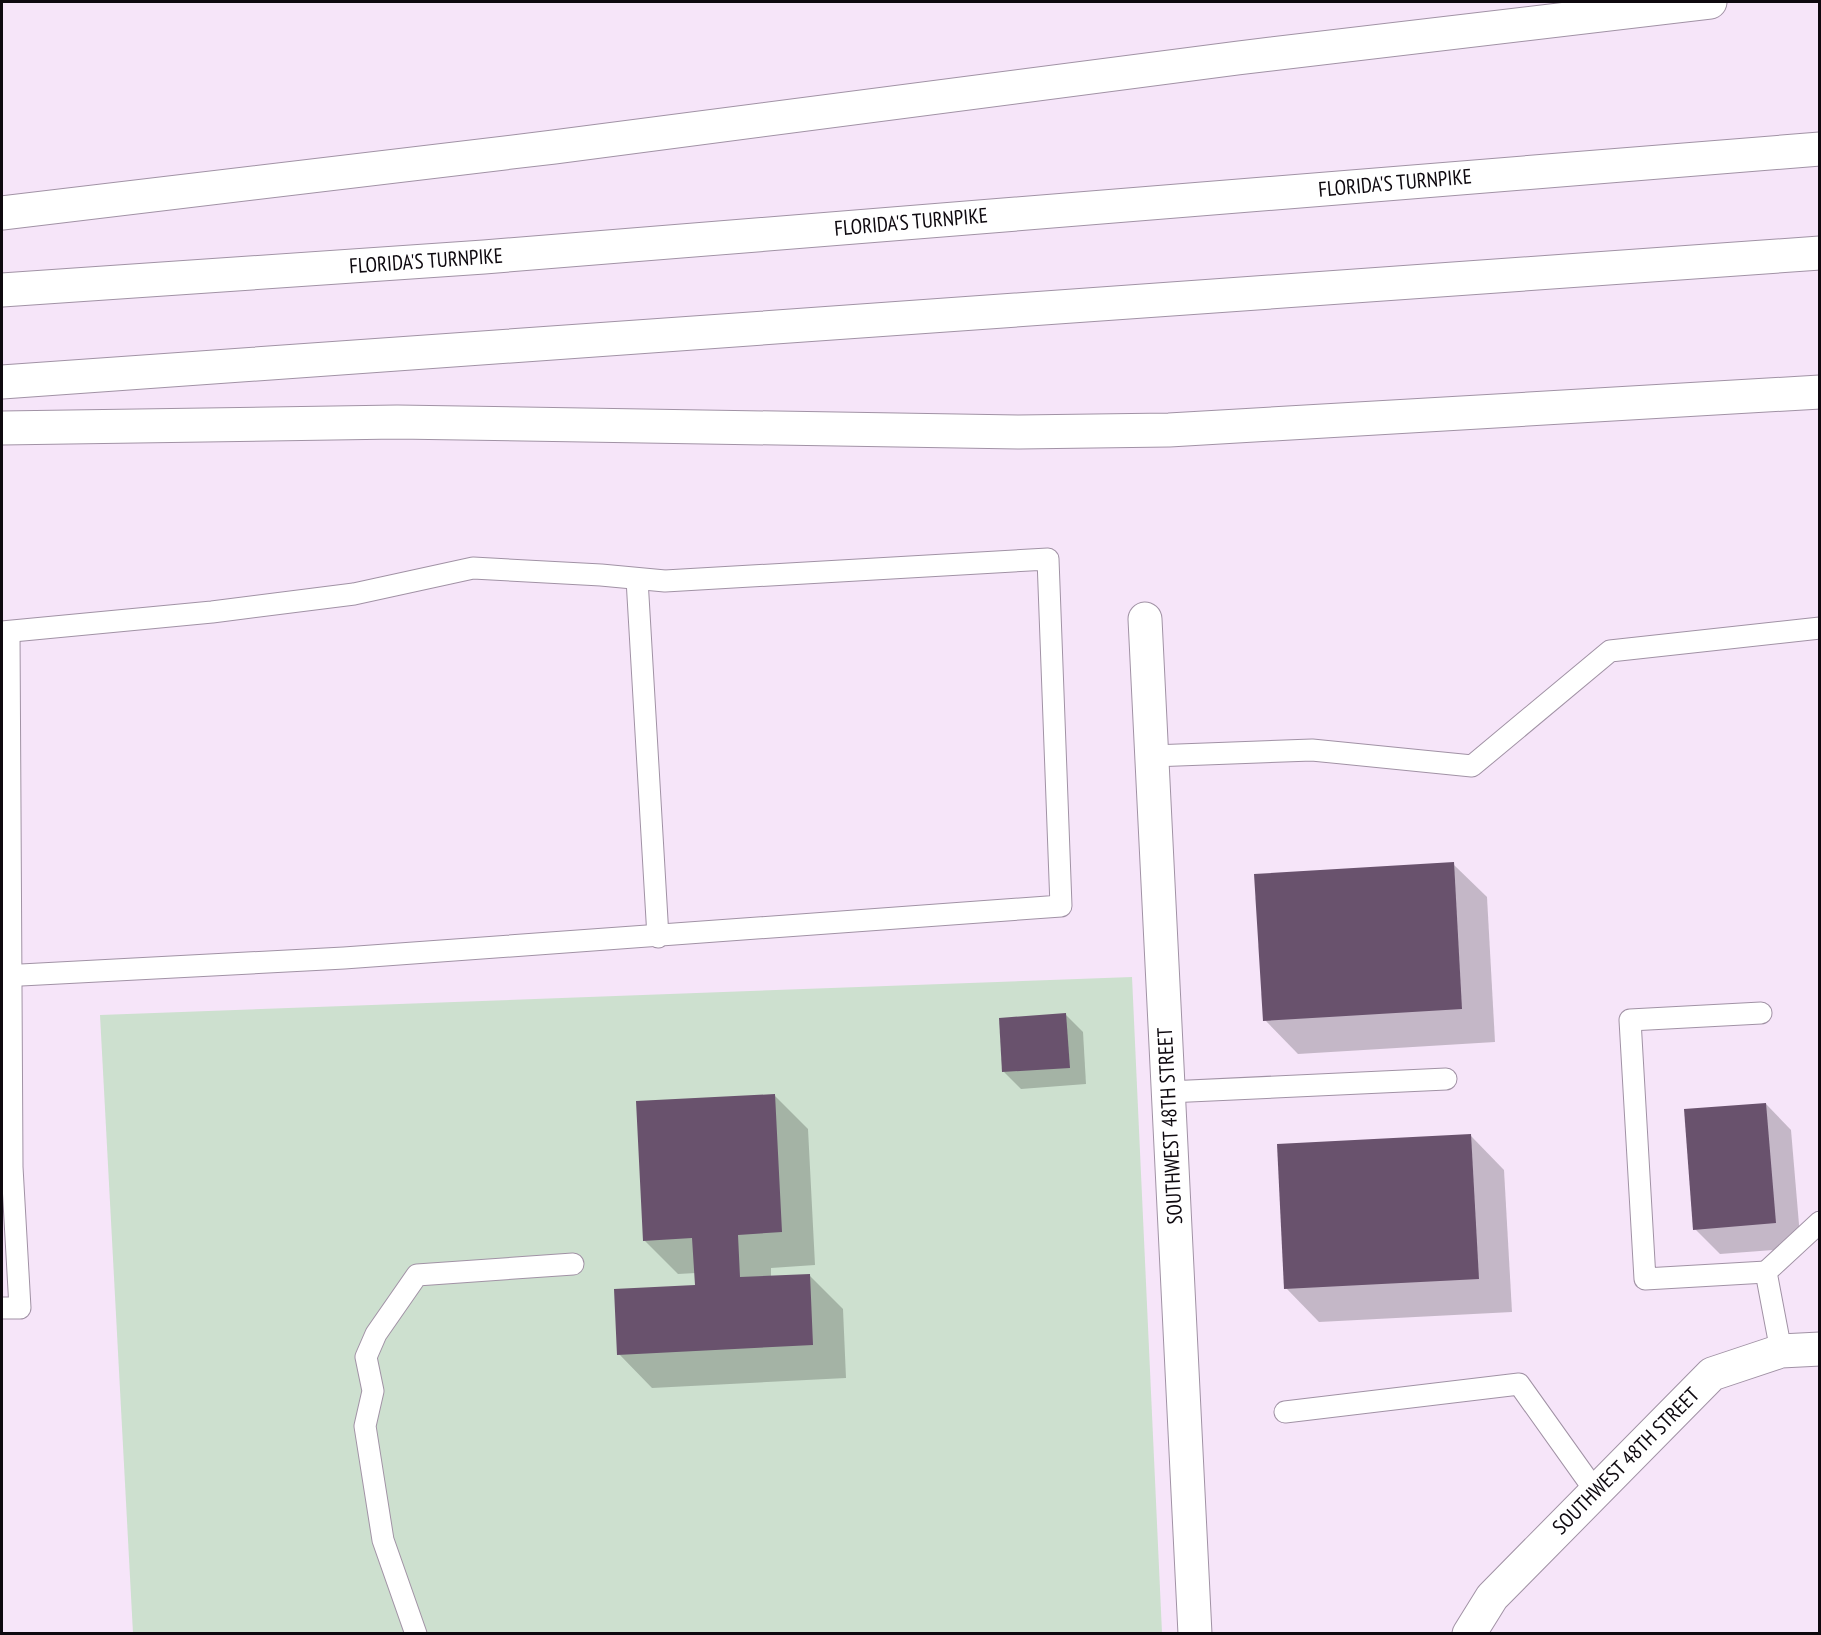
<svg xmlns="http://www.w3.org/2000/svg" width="1821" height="1635" viewBox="0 0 1821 1635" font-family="'PT Sans Narrow',sans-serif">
<rect width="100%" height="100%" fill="#f6e5f9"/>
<path fill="#cde0cf" d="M1132,977L1162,1633H133L100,1015Z"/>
<g fill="#0003">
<path d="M1453,864L1487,897L1495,1042L1298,1054L1265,1020Z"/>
<path d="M1066,1015L1083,1032L1086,1084L1021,1089L1004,1072Z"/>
<path d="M774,1095L808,1129L815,1265L771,1268V1277L809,1275L843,1309L846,1378L652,1388L619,1354L697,1287L696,1273L678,1274L644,1240Z"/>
<path d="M1766,1104L1791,1130L1801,1248L1720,1254L1695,1229Z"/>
<path d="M1471,1136L1504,1170L1512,1312L1319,1322L1286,1288Z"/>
</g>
<g fill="#69526d">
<path d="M1454,862L1462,1009L1263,1021L1254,874Z"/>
<path d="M1066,1013L1070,1068L1002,1072L999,1018Z"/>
<path d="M775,1094L782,1232L738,1235L740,1277L810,1274L813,1345L617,1355L614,1289L695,1285L692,1238L643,1241L636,1101Z"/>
<path d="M1766,1103L1776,1223L1693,1230L1684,1109Z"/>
<path d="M1471,1134L1479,1279L1284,1289L1277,1144Z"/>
</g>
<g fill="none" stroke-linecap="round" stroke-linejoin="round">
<g stroke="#a192a5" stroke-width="23">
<g id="lane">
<path d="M637,579L658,937"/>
<path d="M2,632L212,612L354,594L473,568L601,575L665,581L1048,559L1061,906L344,958L2,976"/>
<path d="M1152,756L1312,750L1472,766L1610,651L1820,628"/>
<path d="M1761,1013L1630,1020L1645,1279L1766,1272"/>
<path d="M1168,1092L1446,1079"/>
<path d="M2,1308H20L12,1167L9,632"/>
<path d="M1781,1351L1766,1272L1820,1222"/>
<path d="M1285,1412L1519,1384L1596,1492"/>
<path d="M416,1634L383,1540L365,1426L373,1391L366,1357L376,1334L417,1275L573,1264"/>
</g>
</g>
<g stroke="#a192a5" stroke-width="35">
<g id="street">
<path d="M1145,619L1195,1634"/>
<path d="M1469,1634L1492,1597L1712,1374L1781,1351L1820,1349"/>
</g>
</g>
<g stroke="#a192a5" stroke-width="35">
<g id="highway">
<path d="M2,213L554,147L1238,58L1710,2"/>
<path d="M2,290L484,257L1820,149"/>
<path d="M2,382L1820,253"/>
<path d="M2,428L397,422L1019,432L1169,430L1820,392"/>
</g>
</g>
<use href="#lane" stroke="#fff" stroke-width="21"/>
<use href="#street" stroke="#fff" stroke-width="33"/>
<use href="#highway" stroke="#fff" stroke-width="33"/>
</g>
<g text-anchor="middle" stroke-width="6" stroke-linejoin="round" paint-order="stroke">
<g font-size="21" fill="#0e090f" stroke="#fff">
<text transform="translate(1395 183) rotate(-5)" y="7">FLORIDA'S TURNPIKE</text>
<text transform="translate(911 222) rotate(-5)" y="7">FLORIDA'S TURNPIKE</text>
<text transform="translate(426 261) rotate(-4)" y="7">FLORIDA'S TURNPIKE</text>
<text transform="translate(1170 1126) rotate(-93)" y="7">SOUTHWEST 48TH STREET</text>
<text transform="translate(1626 1461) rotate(-45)" y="7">SOUTHWEST 48TH STREET</text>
</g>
</g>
<rect width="1821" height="1635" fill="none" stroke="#0e090f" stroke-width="6"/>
</svg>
